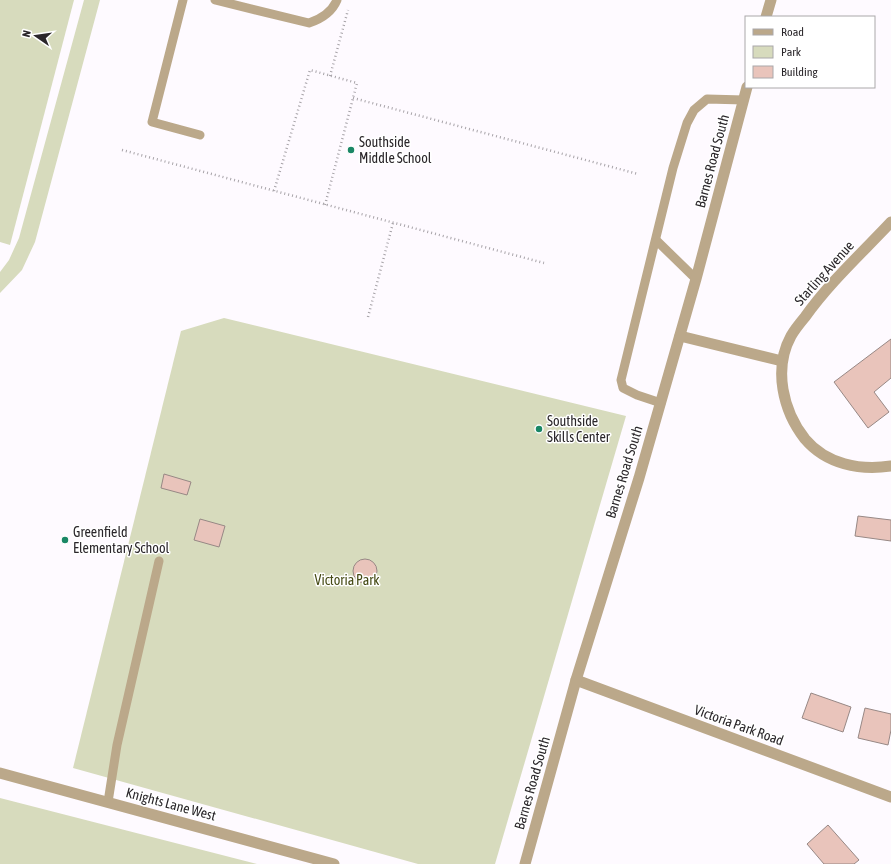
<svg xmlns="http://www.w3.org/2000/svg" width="891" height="864" viewBox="0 0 891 864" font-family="'Asap Condensed',sans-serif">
<rect width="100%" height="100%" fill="#fefaff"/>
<g fill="#d7dbbd">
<path d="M0,0H74L10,245L0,242Z"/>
<path d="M84,0H100L35,242L22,270L0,293V272L9,260L19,238Z"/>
<path d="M224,318L626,416L495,864H418L73,768L181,331Z"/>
<path d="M0,798L257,864H0Z"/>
</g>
<g fill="#e9c4bb" stroke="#978885">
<path d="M891,339V378L874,392L889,412L868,428L834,382Z"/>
<path d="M164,474L191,482L187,495L161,488Z"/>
<path d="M858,516L891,520V541L855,536Z"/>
<path d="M200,519L225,526L219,547L194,540Z"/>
<circle cx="365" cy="571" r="12"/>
<path d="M811,693L851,707L843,732L802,718Z"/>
<path d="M865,708L891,714V730L888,745L858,738Z"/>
<path d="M828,825L859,860L854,864H824L807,844Z"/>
</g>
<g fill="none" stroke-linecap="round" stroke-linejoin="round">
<g stroke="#a7a3a8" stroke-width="2.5" stroke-dasharray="1 3" stroke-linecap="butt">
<path d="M330,76L348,10"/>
<path d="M353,98L638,174"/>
<path d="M122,150L544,263"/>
<path d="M274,191L310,70L357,83L325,205"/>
<path d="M368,317L393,223"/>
</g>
<g stroke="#bba88a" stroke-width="9">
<path d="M183,0L152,122L200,135"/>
<path d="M215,0L309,23C321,19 332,12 337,0"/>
<path d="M656,240L696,279"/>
<path d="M661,403L637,395L623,388L621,380L673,168L687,123L694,110L707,99L744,100"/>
<path d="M108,802L117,745L159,561"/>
</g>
<g stroke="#bba88a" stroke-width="11">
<path d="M891,222C862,253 830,282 805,317C800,323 795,329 791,336C773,369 783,411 805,439C826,464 860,471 891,466"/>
<path d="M680,336L782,361"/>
<path d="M576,680L891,797"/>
</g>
<g stroke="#bba88a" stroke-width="11">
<path d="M766,17L771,0"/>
<path d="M0,773L334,864"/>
<path d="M525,864L576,680L639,478L696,279L747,87"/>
</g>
</g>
<g fill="#1a8765" stroke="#fff" stroke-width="1.5">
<circle cx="351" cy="150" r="4"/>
<circle cx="539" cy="429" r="4"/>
<circle cx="65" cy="540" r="4"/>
</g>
<g text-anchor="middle" stroke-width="3" stroke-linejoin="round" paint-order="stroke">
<g font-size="14" fill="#2a262a" stroke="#fff" text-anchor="start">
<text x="359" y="147">Southside<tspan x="359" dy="16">Middle School</tspan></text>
<text x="547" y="426">Southside<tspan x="547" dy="16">Skills Center</tspan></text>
<text x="73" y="537">Greenfield<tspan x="73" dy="16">Elementary School</tspan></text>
</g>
<g font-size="14" fill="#2a262a" stroke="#fff">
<text transform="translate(712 161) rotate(-75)" y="5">Barnes Road South</text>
<text transform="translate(824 273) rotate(-48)" y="5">Starling Avenue</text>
<text transform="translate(624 472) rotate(-73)" y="5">Barnes Road South</text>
<text transform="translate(739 725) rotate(20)" y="5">Victoria Park Road</text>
<text transform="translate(532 783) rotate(-74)" y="5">Barnes Road South</text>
<text transform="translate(171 804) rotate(15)" y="5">Knights Lane West</text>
</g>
<g font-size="14" fill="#454a14" stroke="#fff">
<text x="347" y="585">Victoria Park</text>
</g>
</g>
<rect x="745" y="16" width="130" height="72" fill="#ffffff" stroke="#aaa8aa"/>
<rect x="753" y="29" width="20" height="6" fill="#bba88a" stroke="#aaa8aa"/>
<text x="781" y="36" font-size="12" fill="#2a262a">Road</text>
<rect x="753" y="46" width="20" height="12" fill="#d7dbbd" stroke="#aaa8aa"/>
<text x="781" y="56" font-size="12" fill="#2a262a">Park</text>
<rect x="753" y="66" width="20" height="12" fill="#e9c4bb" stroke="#aaa8aa"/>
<text x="781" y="76" font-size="12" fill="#2a262a">Building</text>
<g transform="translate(36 36) rotate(283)" stroke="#ffffff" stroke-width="3" paint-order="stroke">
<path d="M0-3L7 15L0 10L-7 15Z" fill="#2a262a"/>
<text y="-6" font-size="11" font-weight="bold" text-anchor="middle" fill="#2a262a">N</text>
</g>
</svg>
